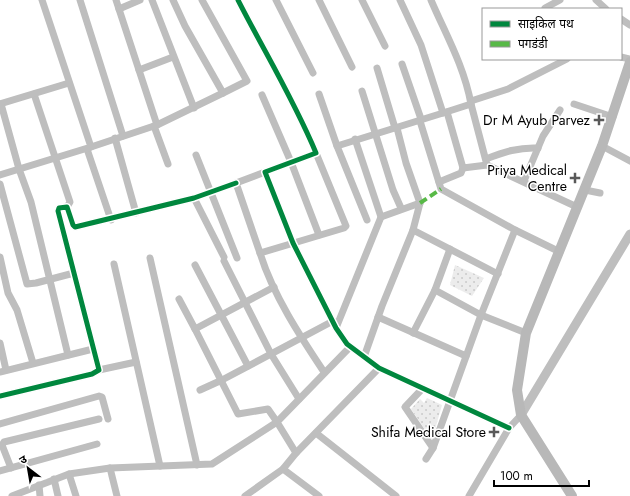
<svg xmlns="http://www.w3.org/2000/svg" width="630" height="496" viewBox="0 0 630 496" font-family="Jost,'Noto Sans Devanagari',sans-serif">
<defs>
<pattern id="park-dots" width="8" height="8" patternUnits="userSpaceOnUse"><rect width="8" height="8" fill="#ececec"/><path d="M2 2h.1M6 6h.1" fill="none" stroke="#c9c9c9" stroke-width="1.8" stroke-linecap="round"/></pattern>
</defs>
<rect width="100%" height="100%" fill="#fff"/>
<g fill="url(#park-dots)">
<path d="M455,265L484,278L472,296L450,285Z"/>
<path d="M427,398L442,405L432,440L411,409L420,399L424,403Z"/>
</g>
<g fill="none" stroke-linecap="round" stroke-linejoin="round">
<g stroke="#bebebe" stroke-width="7">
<path d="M80,0L123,136"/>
<path d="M116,0L157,125"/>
<path d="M152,0L194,108"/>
<path d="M202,0L247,81L223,93"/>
<path d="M238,0C264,51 294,100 316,153L265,172L293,243L336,328L347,344L379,368L509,428"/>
<path d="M276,0L313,73"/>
<path d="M319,0L352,67"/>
<path d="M362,0L385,46"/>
<path d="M400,0L421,45L443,113L471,104L487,165L577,207"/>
<path d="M431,0C446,35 464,66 471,104"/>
<path d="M596,0L606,9"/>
<path d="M545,8L560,0"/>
<path d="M119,9L140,0"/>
<path d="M621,19L630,25"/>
<path d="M621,57L630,59"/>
<path d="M402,64L421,119"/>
<path d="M377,68L395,128"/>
<path d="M139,70L173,57"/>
<path d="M362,91L393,190L401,208"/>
<path d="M34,94L70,202L67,207"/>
<path d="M319,94L337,146"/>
<path d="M262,95L291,162L319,235"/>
<path d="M471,101L508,89L567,59"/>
<path d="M0,104L69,83"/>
<path d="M1,104L19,169L31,202L68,355"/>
<path d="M574,104L613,117"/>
<path d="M447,112L463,168L487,165"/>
<path d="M420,121L441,189L515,230L560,252"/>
<path d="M154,126L168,164"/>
<path d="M397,128L406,163L420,203L413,230L498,274"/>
<path d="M115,138L136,213"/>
<path d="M355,139L381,217"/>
<path d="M602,146L630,161"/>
<path d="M91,147L157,125L223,93L185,26L173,0"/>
<path d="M87,149L111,220"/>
<path d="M196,155L237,258"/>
<path d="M486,159C504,152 519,147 538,148"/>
<path d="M265,172L236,183L260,253L344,228L346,226L316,153"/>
<path d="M0,175L91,147L42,0"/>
<path d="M524,181L543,136L560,110"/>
<path d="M439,182L461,173L463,168"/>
<path d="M0,184L27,284L36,283L74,273"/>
<path d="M585,190L600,193"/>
<path d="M194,198L224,257"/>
<path d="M367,220L337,146L443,113"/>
<path d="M260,253C273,295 300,336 324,372"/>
<path d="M0,257L8,293L17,310L33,363"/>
<path d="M150,258L197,465"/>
<path d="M224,261L271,354L299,399"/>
<path d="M114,264L160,466"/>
<path d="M195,265L248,366"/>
<path d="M435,290L481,315L526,333"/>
<path d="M179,299L195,329L274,287"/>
<path d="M378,317L466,356"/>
<path d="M336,328L381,217L420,203"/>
<path d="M413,333L435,290L450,249"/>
<path d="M0,343L6,370"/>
<path d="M364,357L382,306L413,230"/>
<path d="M99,370L136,362"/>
<path d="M0,372L93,349"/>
<path d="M423,388L405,407L433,448"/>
<path d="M200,390L222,380L333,321"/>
<path d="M0,396L92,374L99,370L58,211L59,208L67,207L73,225L75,227L194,198L236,183"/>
<path d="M0,424L99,396L102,397L108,419"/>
<path d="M316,433L396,496"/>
<path d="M296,453L277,422L350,347"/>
<path d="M426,459L433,448L481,315L515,230"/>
<path d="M11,468L2,445L4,442L99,419"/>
<path d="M110,468L117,496"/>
<path d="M283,469L319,496"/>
<path d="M0,471L97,444"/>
<path d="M69,474L76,496"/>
<path d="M54,479L58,496"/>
<path d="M39,485L40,496"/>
<path d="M12,496L69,474L110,468L212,464L277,422L268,409L238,414L195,329"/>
<path d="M245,496L283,469L296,453L379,368"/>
<path d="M469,496L509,428L521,415"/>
</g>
<path stroke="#bebebe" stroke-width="9" d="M521,415L630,234"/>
<path stroke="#b8b8b8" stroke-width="10" d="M572,496L521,415L517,390L526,333L602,146L630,62"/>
<path stroke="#58b947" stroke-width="4" stroke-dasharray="8 4" stroke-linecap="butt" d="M420,203L441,189"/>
<g stroke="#fff" stroke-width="8">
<g id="cycleway">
<path d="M238,0C264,51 294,100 316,153L265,172L293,243L336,328L347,344L379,368L509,428"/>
<path d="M0,396L92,374L99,370L58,211L59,208L67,207L73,225L75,227L194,198L236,183"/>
</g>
</g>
<use href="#cycleway" stroke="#00873e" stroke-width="5"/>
</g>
<g fill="#595959" stroke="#fff" stroke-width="1.5">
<path d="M597 114h4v4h4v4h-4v4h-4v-4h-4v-4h4z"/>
<path d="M573 172h4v4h4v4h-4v4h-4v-4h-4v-4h4z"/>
<path d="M492 426h4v4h4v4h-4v4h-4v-4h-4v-4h4z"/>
</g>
<g text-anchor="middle" stroke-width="3" stroke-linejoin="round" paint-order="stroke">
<g font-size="14" fill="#000" stroke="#fff" text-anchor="end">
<text x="590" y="125">Dr M Ayub Parvez</text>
<text x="567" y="175">Priya Medical<tspan x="567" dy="16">Centre</tspan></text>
<text x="486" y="437">Shifa Medical Store</text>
</g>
</g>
<rect x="482" y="8" width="140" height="52" fill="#ffffff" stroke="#999999"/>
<rect x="490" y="21" width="20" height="6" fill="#00873e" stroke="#999999"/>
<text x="518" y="28" font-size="12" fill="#000000">साइकिल पथ</text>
<rect x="490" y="41" width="20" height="6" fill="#58b947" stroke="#999999"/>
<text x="518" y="48" font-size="12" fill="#000000">पगडंडी</text>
<g transform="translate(28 468) rotate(329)" stroke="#ffffff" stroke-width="3" paint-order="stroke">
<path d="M0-3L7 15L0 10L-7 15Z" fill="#000000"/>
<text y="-6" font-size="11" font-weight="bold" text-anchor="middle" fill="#000000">उ</text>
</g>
<path d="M494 480v6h95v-6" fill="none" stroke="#000000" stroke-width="2"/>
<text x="500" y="480" font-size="12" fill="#000000" stroke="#ffffff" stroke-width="3" paint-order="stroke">100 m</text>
</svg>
